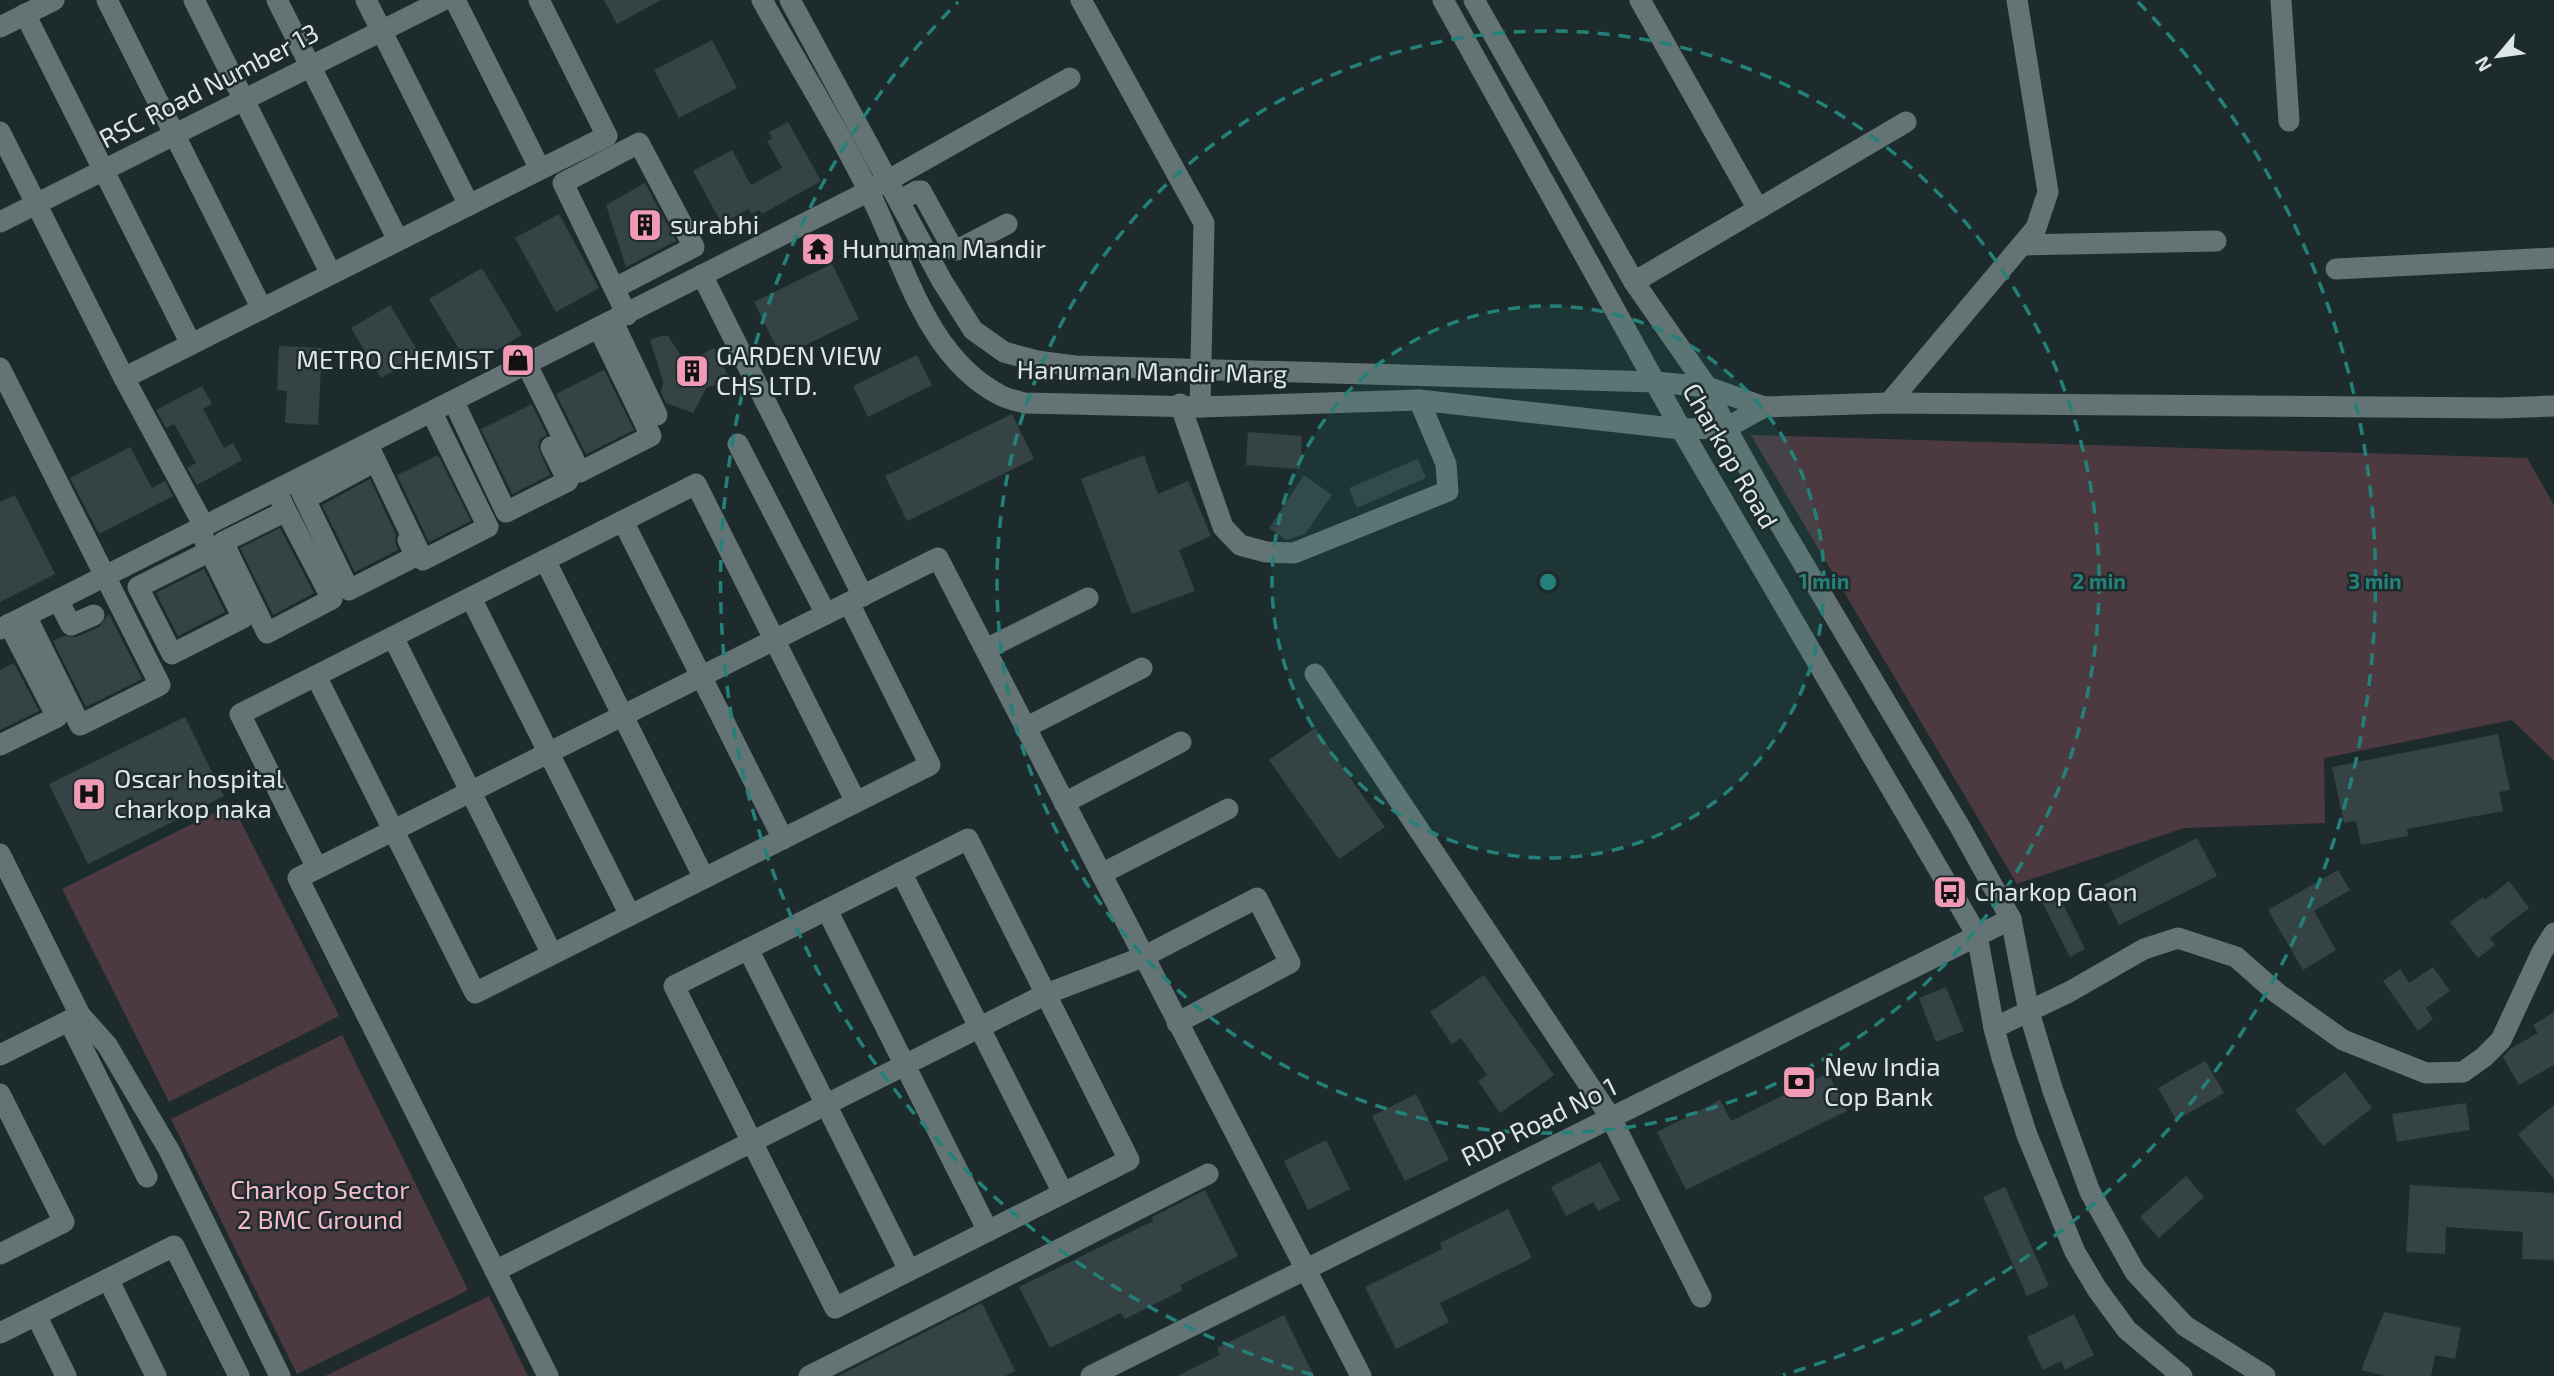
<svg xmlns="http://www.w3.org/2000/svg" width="2554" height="1376" viewBox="0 0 2554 1376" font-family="'Exo 2',sans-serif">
<rect width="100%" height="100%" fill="#1e2b2c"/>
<g fill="#4d3a40">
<path d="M1751,435L2527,458L2554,505V761L2512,720L2324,758L2325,823L2184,828L2017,884Z"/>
<path d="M232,804L339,1016L169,1102L62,889Z"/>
<path d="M342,1035L468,1290L297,1374L171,1119Z"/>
<path d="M489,1296L528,1376H325Z"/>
</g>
<g fill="#354344">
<path d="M604,0H661L617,24Z"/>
<path d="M712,40L737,88L679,118L654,70Z"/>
<path d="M788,122L821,181L762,214L759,210L751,214L749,209L722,224L693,171L732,150L751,185L782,168L767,141L772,138L769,132Z"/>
<path d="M645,183L676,241L626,267L606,205Z"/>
<path d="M559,214L599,288L556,312L515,238Z"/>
<path d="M832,264L859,319L781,357L754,302Z"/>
<path d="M482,268L522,335L469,366L429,299Z"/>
<path d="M390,305L420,355L381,378L351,328Z"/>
<path d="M661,336H668L686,363L714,348L729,377L713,386L707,387L693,413L666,403L661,393L663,381L650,340Z"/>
<path d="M279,346L322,348L318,425L285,423L287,391L277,390Z"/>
<path d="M917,355L932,385L868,417L853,386Z"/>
<path d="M604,370L634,430L586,454L556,394Z"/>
<path d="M202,386L212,404L203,409L224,448L233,443L242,460L197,485L187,468L196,463L174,424L166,428L156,410Z"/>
<path d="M530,405H532L547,435L540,439L538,447L550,475L512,494L481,429Z"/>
<path d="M1012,414L1034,459L907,521L885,476Z"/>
<path d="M1248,432L1302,436L1300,469L1246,465Z"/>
<path d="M130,447L152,488L165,481L173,496L99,534L70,478Z"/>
<path d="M438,455L471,521L429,542L397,475Z"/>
<path d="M1144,455L1158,494L1188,481L1211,536L1179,550L1195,591L1132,614L1081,479Z"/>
<path d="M1418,459L1426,478L1357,508L1349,488Z"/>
<path d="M1304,475L1332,495L1305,534L1286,540L1269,528Z"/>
<path d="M370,479L396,535L395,540L398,550L355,572L322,505Z"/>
<path d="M15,495L55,574L0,602V502Z"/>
<path d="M280,528L314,593L273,615L240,548Z"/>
<path d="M204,569L225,612L178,636L156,593Z"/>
<path d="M109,614L142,679L86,707L53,641L64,636L76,637L99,627Z"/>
<path d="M14,663L39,711L0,730V670Z"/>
<path d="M185,717L224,796L88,864L49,784Z"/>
<path d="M1315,728L1385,827L1339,859L1269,760Z"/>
<path d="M2498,734L2510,790L2499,792L2503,811L2407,829L2408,836L2361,845L2356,821L2344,823L2332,767Z"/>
<path d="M2197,838L2217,876L2119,925L2100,887Z"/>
<path d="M2338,870L2350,890L2314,911L2336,950L2303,970L2268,910Z"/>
<path d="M2509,881L2529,908L2490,938L2495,945L2478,958L2450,922L2483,897L2485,900Z"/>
<path d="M2054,886L2085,949L2070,957L2038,894Z"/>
<path d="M2433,967L2450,991L2426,1008L2433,1019L2418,1031L2383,981L2400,969L2409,983Z"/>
<path d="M1484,975L1554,1075L1500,1113L1478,1081L1487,1075L1461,1038L1452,1044L1430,1012Z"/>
<path d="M1946,987L1964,1031L1936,1042L1919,998Z"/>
<path d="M2554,1012V1065L2519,1085L2503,1057L2510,1049L2538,1033L2533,1025Z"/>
<path d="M2205,1061L2224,1093L2176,1120L2158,1088Z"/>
<path d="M2345,1072L2372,1108L2323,1146L2295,1110Z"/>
<path d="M1828,1073L1847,1111L1686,1190L1657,1132L1720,1100L1731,1121Z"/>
<path d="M1416,1094L1449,1160L1405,1181L1372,1116Z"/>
<path d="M2466,1103L2470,1130L2397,1142L2392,1114Z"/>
<path d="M2554,1105V1179L2518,1134Z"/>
<path d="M1326,1140L1350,1189L1308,1210L1284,1161Z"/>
<path d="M1600,1162L1620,1200L1598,1211L1593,1202L1566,1216L1551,1187Z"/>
<path d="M2186,1176L2204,1197L2159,1238L2140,1217Z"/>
<path d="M2410,1185L2554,1193V1260L2522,1259L2523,1232L2446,1227L2445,1254L2406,1252Z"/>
<path d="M2005,1187L2049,1286L2027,1296L1983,1197Z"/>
<path d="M1205,1190L1238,1256L1180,1285L1183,1290L1125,1319L1121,1313L1050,1348L1019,1287L1153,1221L1152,1217Z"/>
<path d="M1508,1209L1532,1258L1440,1303L1449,1322L1396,1349L1365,1287L1442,1249L1440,1243Z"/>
<path d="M982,1303L1015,1371L1005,1376H838Z"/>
<path d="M2384,1312L2461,1328L2455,1359L2435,1355L2431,1376H2385L2361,1370Z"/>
<path d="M2074,1314L2094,1355L2065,1370L2061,1361L2043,1370L2027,1337Z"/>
<path d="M1284,1315L1314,1376H1177L1220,1355L1217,1348Z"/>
</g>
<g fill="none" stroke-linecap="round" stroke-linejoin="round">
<g stroke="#647374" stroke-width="21">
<path d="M107,0L262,309"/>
<path d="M194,0L331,274"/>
<path d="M277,0L398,240"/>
<path d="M366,0L469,205"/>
<path d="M455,0L540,169"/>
<path d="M762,0C797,64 837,126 869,192C904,261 925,356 1000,395C1007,399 1017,401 1025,403L1200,407L1419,400L1681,429L1726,428L1764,407"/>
<path d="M790,0L942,281L973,330L1004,352L1037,361L1075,366L1656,382L1707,387L1764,407L1889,403L2501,408L2554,406"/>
<path d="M1081,0L1204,223L1200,407"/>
<path d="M1443,0L1681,429L1977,935L1994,1028L2002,1058L2027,1135L2075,1252L2097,1289L2127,1330L2182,1376"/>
<path d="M1474,0L1634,282L1707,387L1726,428L1781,526L1960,827L2011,919L2029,1012L2053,1091L2090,1192L2135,1272L2185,1326L2265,1376"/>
<path d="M1640,0L1758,209"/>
<path d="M2281,0L2289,121"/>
<path d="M25,14L191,344"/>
<path d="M0,27L54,0"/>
<path d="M0,132L124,378L204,526"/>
<path d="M899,201L917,191H921L953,249L957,250L1007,224"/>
<path d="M0,222L443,0"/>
<path d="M2022,245L2216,241"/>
<path d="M2336,269L2554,258"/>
<path d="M702,275L863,596"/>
<path d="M1634,282L1906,122"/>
<path d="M615,288L694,247L639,143L563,183L627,315"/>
<path d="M613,322L657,415"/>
<path d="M527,365L580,472L651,436L599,329"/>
<path d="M0,368L160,685L80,725L26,616"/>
<path d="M124,378L607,136L539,0"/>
<path d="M454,402L506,512L568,481L551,447"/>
<path d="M1889,403L2036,228L2048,192L2017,0"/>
<path d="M1180,404L1223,527L1240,545L1266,552L1294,553L1448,491L1446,464L1419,400"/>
<path d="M738,444L826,614"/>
<path d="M368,445L423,560L488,527L432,413"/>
<path d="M296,481L349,590L416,556L408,540"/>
<path d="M276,490L286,511L223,542L267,633L332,599L286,511"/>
<path d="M305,499L370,464"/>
<path d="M623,521L783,839"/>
<path d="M199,529L210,551L138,587L172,654L243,618L210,551"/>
<path d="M545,560L704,878"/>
<path d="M471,598L630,915"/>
<path d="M58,600L71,625L94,615"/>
<path d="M0,629L869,191L1070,78"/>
<path d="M393,637L552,954"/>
<path d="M986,649L1088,598"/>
<path d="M1315,674L1611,1118L1701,1297"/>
<path d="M316,676L475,993L930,765L849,603"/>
<path d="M1025,728L1142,668"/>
<path d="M0,745L57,717L9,624"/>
<path d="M1064,803L1181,742"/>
<path d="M968,839L1129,1160L835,1308L674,986Z"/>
<path d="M0,854L80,1015L107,1045L169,1150L280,1376"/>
<path d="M317,868L240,714L696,484L856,802"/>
<path d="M901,872L1063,1193"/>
<path d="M1101,874L1228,809"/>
<path d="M827,910L988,1231"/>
<path d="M748,949L909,1270"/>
<path d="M69,1021L147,1177"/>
<path d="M1994,1028L2069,992L2144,949L2178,938L2236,957L2277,993L2343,1040L2426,1073L2463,1072L2484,1057L2501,1040L2542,952L2554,933"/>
<path d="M0,1055L80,1015"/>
<path d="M0,1094L64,1222L0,1254"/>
<path d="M495,1271L1046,994L1143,957L1257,898L1290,963L1177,1023"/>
<path d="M108,1279L156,1376"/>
<path d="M36,1315L66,1376"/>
<path d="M0,1333L174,1246L239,1376"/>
<path d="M548,1376L298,878L938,558L1361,1376"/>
<path d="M809,1376L1208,1174"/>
<path d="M1091,1376L2011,919"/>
</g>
</g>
<circle cx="1548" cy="582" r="276" fill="#24817a" fill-opacity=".12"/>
<g fill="none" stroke="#24817a" stroke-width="3.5" stroke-dasharray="12 9">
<circle cx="1548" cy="582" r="276"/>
<circle cx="1548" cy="582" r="551"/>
<path d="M1313 1375A827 827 0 0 1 958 2M2138 2A827 827 0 0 1 1783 1375"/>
</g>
<defs>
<g id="building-square" transform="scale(1.75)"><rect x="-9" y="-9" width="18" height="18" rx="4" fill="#f09ab5" stroke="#1e2b2c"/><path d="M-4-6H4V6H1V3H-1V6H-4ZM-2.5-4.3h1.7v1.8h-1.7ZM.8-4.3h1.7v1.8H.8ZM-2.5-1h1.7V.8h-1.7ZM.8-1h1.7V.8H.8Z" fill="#111"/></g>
<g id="temple-square" transform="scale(1.75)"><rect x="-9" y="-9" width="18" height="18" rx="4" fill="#f09ab5" stroke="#1e2b2c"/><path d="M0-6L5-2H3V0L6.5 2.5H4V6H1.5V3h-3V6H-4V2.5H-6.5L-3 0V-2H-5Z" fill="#111"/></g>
<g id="shop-square" transform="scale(1.75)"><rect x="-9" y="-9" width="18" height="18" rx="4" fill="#f09ab5" stroke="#1e2b2c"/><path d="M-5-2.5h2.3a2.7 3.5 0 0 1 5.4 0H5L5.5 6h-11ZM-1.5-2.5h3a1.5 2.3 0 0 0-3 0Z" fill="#111"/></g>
<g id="hospital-square" transform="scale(1.75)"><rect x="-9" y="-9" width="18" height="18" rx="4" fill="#f09ab5" stroke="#1e2b2c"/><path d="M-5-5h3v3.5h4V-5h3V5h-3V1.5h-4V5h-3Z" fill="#111"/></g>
<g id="bus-square" transform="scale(1.75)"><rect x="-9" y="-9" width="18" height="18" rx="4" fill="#f09ab5" stroke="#1e2b2c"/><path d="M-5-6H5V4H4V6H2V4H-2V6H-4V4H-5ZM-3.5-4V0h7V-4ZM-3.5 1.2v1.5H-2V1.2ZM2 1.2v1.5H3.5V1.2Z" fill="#111"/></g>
<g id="bank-square" transform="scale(1.75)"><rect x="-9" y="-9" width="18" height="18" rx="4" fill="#f09ab5" stroke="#1e2b2c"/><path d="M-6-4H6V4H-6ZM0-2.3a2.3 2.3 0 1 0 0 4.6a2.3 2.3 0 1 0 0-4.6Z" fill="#111"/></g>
</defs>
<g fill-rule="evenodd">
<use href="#building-square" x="645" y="225"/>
<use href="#temple-square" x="818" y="249"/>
<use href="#shop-square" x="518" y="360"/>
<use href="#building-square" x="692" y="371"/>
<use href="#hospital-square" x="89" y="794"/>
<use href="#bus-square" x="1950" y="892"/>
<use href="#bank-square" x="1799" y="1082"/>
</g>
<g text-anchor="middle" stroke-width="5" stroke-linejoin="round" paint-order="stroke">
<g font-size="26" fill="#dde5e6" stroke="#1e2b2c">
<text transform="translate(209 86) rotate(-27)" y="9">RSC Road Number 13</text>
<text transform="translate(1152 372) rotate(1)" y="9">Hanuman Mandir Marg</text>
<text transform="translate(1730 456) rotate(60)" y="9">Charkop Road</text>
<text transform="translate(1539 1122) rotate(-26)" y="9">RDP Road No 1</text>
</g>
<g font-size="26" fill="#dde5e6" stroke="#1e2b2c" text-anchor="start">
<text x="670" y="234">surabhi</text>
<text x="842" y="258">Hunuman Mandir</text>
<text x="716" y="365">GARDEN VIEW<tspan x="716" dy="30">CHS LTD.</tspan></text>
<text x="494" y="369" text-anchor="end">METRO CHEMIST</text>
<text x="114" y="788">Oscar hospital<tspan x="114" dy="30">charkop naka</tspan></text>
<text x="1974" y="901">Charkop Gaon</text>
<text x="1824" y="1076">New India<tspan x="1824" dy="30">Cop Bank</tspan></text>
</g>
<g font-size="26" fill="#f5bacb" stroke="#1e2b2c">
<text x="320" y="1199">Charkop Sector<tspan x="320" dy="30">2 BMC Ground</tspan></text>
</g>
</g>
<circle cx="1548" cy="582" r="10" fill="#24817a" stroke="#1e2b2c" stroke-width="3.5"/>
<g font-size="21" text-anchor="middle" font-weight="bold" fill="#24817a" stroke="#1e2b2c" stroke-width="5" stroke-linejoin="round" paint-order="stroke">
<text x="1824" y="589">1 min</text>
<text x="2099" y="589">2 min</text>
<text x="2375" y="589">3 min</text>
</g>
<g transform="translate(2498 56) rotate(241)" stroke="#1e2b2c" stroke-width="5" paint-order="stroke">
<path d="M0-5L12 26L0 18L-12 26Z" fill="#dde5e6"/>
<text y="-10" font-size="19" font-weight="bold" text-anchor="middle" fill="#dde5e6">N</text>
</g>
</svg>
